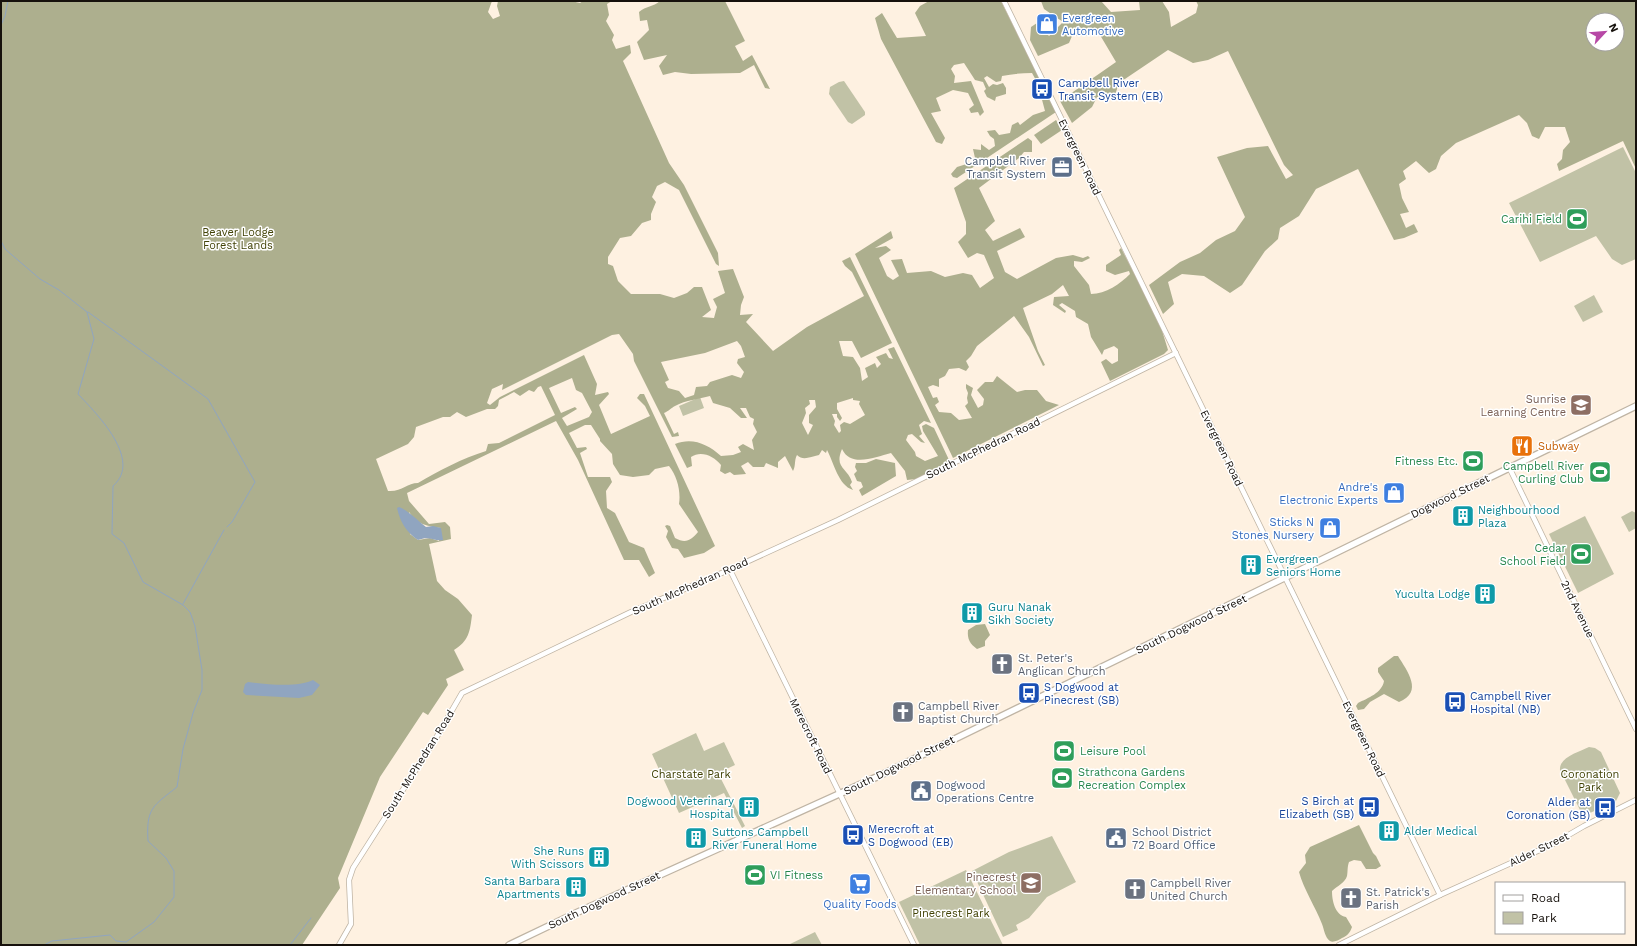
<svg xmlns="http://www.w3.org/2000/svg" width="1637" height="946" viewBox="0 0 1637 946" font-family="'Work Sans',sans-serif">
<rect width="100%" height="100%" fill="#fef1e1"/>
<g fill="#c1c2a6">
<path d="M844,81L865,112V115L852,124L848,122L829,94L830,87L839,82Z"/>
<path d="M1623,147L1636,173V259L1622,265L1612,259L1596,236L1540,262L1509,203Z"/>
<path d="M1594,295L1603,312L1583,322L1574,306Z"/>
<path d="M700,397L704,408L683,416L679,406Z"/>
<path d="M1632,511L1636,513V528L1629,532L1621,517Z"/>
<path d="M1585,516L1614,574L1578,593L1549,534Z"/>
<path d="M696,733L704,751L724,742L735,765L718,773L745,826L742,828L724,793L679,813L652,754Z"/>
<path d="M1589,747L1595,748L1601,752L1620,793L1616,801L1590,813H1584L1580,810L1560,770C1559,757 1579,752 1589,747Z"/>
<path d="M1052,836L1076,882L1047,897L1029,918L1016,925L1018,930L1003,937L972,871L1009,852Z"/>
<path d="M966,870L1003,945H920L899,902Z"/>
<path d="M815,932L822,945H788Z"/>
</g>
<g fill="#adaf8e" fill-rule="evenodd">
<path d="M1,1H492L488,12L493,19L500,16L497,6L498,1H571L580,3L583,1H612L607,4L609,15L606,21L614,35L612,40L616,49L630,45L631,53L623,61L669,163L684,185L718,253L719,266L716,264L679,190L665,182L657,186L652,197L656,202L651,214V220L642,223L631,236L620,238L608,257V264L613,266L618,281L631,294H660L674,298L687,293L694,287H702L711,310L702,317L714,318L717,307L713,299L725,293L718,271L733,269L744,297L741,305L740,315L753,314L746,322L773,351L807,327L864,296L852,272L845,266L842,261L850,257L892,343L861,358L852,341H839L843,356L853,357L860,368L862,381L868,377L865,368L875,363L877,368L881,364L876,357L886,353L889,358L893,359L888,349L894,347L931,423L924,421L919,425L922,434L919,436L925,443L921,442L912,434L908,435L906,440L915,452L916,456L925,461L938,456L923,431L922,426L926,424L934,428L950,462L916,479L907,480L905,471L891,453C875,457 851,468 842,449C834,468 847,467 852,482L850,485L853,490C838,485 834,463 827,450L826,453L822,450L819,455C810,457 803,461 797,455C794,460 796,466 793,471L785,456L778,462V468L766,463L764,467H753L748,462L741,466L746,474L734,475L730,472L725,474L720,471L721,465C714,456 701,450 691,457L692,466L687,468L675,444C692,437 708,444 721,456L733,455L741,452L738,447L743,444L754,450L752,440L757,432L753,424L754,419L750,417L746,408H740L747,418H741L730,408L713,403L710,396C699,399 686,400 675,406C671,408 669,411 664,413L674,434L678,432L679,436L672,437L634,361L633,354L619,334L612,335L502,390L503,384L492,389L487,403L490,405L500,397L584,355L597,384L595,395L608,392L609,394L599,405L611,434L650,416L645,406L637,398L640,394H644L715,546L704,553L684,558L678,549L672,548L666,537L668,531L665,526L667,525L670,526L675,538C686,544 691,540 698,532L679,504C681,491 677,476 669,466L655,469L649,475L633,477L620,475L613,464L612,454L600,441V439L591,425H585L569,433L577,448L586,447L587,449L580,453L588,477H610L612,482L606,491L607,508L615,513L629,542L644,548L655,573L649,577L639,560H624L578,460L556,421L407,493L409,501L429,524L445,522L450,527L451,539L429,544L437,581L445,590L458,599L472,615C470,631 469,641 454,650L464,670L446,679L448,685L428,715L423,712L380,777L338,878L340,888L302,945H1ZM737,341L741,346L745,357L738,359L737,363L744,372L741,378L732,375L710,382L707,386L696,387L694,395L685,398L679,391L668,388L665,382L669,380L661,362L705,353ZM572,378L576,390L582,393L592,412L589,417L567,426L562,418L577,409L575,407L561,413L549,388ZM541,386L555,415L499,443L488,444L486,451C463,458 438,471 418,483C407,483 402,492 388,491L376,459L408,444L414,437L416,427L443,417H450L457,412L466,417L487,409H495L498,406L499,400L514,392L520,396L529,390L534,392L538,387ZM853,398V400L860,401L859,404L865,415L850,424L844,422L840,425L841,431L839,433L834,425L835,421L832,414H837V417L840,421L842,418L837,409V403ZM809,400H815L816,407L809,415V423L813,425L808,435L802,423L806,413L805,408L810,404ZM409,512C418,525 427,526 441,528L439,541L430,538L418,540L410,534Z"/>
<path d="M660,1H725L745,41L735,46L743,61L752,55L770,89L765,88L754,65L740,73L691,74L675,72L663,75L659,66L667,55L644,60L637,42L649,30L647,20L640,21L639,12C646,6 653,7 660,1Z"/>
<path d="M929,1H1001L1056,112L957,178L953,177L951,174L957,167L973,162L975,158L973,149L981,150V144L989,150L995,146L994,139L990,136L987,131L995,130L999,135L1010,133L1012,125L1018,122L1020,125L1033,115L1045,111L1041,96L1037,94L1032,89L1038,84L1032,73C1022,73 1012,74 1002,76L1001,81L996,82L987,76L984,78L989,87L993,84L997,85L1003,83L1006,88V94L996,97L995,101L987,97L984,91L986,89L983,82L975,80L964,63L954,65L951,69L955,76L954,83L971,81L984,112L980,116L978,112L971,113L969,109L974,105L968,93L953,90L936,98L941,111L931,113L945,138L942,144L936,142L881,39L875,18L882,13L897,38L926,36L915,13L920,6Z"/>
<path d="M1041,1H1101L1111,12L1140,10L1139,1H1162L1169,12L1171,27L1196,13L1198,5L1196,1H1636V169L1623,141L1559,171L1557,164L1562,159L1563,150L1570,142L1565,127H1545L1539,139L1532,136L1527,123L1519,115L1456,143L1441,156L1436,169L1429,173L1416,161L1403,171L1406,179L1399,184L1402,198L1409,212L1400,214L1406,228L1414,224L1418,232L1404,238L1394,240L1358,169L1316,189L1299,216L1280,228L1278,239L1265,251L1242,285L1230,293L1204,276L1182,274L1168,282L1174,304L1163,314L1149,285L1180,262L1200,253L1216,240L1235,231L1245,217L1217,157L1247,148L1268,146L1286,179L1293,175L1284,165L1228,51L1208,60L1193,63L1168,50L1119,83L1115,95L1097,97L1092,107L1072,123L1060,101L1116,62L1100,35L1072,36L1069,43L1038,56L1030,40L1031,27L1037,23L1049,36L1063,22L1044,9ZM1593,20H1617V44H1593Z"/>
<path d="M1056,120L1062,130L1041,144L1034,135Z"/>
<path d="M1028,138L1032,141V152H1024L1019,158L979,188L995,221L985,230L993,241L1020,228L1025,237L997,251L1005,272L1017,279L1056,258L1073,255L1083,258L1088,256L1090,258L1082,262L1074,261V266L1089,285L1091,294C1106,294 1120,284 1130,274L1129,271L1115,275L1106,271V265L1121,255L1119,250L1121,248L1160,324L1168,350L1164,354L1110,381L1101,362L1106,359L1112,364L1118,361V349L1114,346L1104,350L1102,355L1091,337L1088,324L1076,317L1075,311L1062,303L1059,305L1066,311L1065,313L1053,305L1054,297L1069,296L1063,285L1052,294L1023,308L1038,351L1045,365L1043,366L1029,337L1014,316L977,346L971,356L966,361L969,367L966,371L959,368L949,369L945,376L939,379V387L933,385L928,387L933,398L937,397L939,402L935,405L939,412L951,413L959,420L972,418L965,406L968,403L967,398L968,393L966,388V384L973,388L971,395L978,408L983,405L984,399L977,390L985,382H993L997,376L1017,392L1025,390H1037L1046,401L1059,405L953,458L855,254L891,231L893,238L875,248L886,246L891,250L879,258L887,276L893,280L899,276L891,260L902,259L907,273L931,271L945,277L963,273L972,275L980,288L994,278L984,255L977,253L968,258L958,242L966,234V222L954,188Z"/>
<path d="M876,459L895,463L896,476L862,496L859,490L863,487L861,482L857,481L854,474L857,471L855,467L856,463H866Z"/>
<path d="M985,624L990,635L985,641V646L977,649C970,644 967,639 968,630L976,625Z"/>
<path d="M1394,656H1398C1407,671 1424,692 1399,702L1384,694L1370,702L1364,709L1358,710L1356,706L1358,703C1368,698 1382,693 1384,681L1378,672V668Z"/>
<path d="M1359,825L1373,853L1376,856L1381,866L1376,869H1366L1361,861L1354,860L1349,862C1347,868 1348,871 1347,876C1345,883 1337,886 1332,891C1332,901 1335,915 1346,917L1352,927C1350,933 1347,936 1342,938C1339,940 1333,943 1330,941C1325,938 1324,929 1322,924C1315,906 1304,890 1299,872L1306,863L1305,855L1310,847Z"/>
</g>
<g fill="#90a5c0">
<path d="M399,507C409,511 417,520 426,527L433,526L441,528L443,540C434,542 430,535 418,540C407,533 400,522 397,508Z"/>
<path d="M313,680L320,685L312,695L299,698L246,695L243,692L245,684L248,682C266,684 297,688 313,680Z"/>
</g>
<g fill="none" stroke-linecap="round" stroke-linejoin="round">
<g stroke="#90a5c0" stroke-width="1">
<path d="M1,25L5,16L8,1"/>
<path d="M1,241L5,249L40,279L59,290L87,312L94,339L78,394C97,414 143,460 113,486L112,534L124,543L143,582L183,605L190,612L195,626L202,670V690L193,713L183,749L177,787C153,806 146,808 148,841L166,858L174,871V897L154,922L126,942L116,941L110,935L52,941L44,945"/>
<path d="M88,312L208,399L255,482L232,522L227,527"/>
<path d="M183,604L224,530"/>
<path d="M290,945L311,918"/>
</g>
<g stroke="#bfb4a4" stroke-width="6">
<g id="minor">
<path d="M1004,1L1440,895"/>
<path d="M1509,467L1636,729"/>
<path d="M730,570L914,945"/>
<path d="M339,945L351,924L349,880L353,868L436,738L462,693L631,612L731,569L838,520L1176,353"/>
<path d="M1339,945L1440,895L1553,844L1584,826L1636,800"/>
</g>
</g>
<g stroke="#bfb4a4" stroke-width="8">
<path id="major" d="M509,945L578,912L881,775L1636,406"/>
</g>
<use href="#minor" stroke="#fff" stroke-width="4.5"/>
<use href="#major" stroke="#fff" stroke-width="5.5"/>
</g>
<defs>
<g id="shop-square" transform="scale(1.15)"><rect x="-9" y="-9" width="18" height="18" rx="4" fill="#3f7fe0" stroke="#fff"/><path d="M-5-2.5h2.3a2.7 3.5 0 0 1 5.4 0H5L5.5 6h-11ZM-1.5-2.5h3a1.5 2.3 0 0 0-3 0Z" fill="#fff"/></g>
<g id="bus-square" transform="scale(1.15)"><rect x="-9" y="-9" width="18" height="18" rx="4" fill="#1a4fb4" stroke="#fff"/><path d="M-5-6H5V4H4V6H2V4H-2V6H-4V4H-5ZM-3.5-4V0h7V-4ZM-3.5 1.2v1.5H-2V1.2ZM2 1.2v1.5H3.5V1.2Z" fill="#fff"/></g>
<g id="office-square" transform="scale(1.15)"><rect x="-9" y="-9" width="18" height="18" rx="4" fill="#5c6f8a" stroke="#fff"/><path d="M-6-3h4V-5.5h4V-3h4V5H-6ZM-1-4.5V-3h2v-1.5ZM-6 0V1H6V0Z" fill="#fff"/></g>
<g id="stadium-square" transform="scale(1.15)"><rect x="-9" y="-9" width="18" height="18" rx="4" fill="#2e9e5b" stroke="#fff"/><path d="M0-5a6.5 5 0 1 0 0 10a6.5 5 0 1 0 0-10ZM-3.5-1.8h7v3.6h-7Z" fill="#fff"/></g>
<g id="school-square" transform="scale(1.15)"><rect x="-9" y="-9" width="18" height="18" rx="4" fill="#8d6e63" stroke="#fff"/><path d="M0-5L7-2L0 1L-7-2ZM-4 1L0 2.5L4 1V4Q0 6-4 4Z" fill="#fff"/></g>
<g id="restaurant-square" transform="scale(1.15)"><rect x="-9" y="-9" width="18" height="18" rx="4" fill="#e8710a" stroke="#fff"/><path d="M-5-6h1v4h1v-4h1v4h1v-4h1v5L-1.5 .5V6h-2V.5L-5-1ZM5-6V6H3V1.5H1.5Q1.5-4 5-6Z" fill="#fff"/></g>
<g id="building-square" transform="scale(1.15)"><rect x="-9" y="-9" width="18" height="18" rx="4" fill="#0f9aa8" stroke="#fff"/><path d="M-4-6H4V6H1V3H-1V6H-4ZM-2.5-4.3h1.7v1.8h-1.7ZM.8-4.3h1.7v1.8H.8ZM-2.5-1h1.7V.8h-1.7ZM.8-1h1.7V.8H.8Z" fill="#fff"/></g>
<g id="church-square" transform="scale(1.15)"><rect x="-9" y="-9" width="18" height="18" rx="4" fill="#6b7280" stroke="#fff"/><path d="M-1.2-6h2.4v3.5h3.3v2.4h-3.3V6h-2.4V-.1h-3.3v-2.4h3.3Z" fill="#fff"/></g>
<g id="civic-square" transform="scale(1.15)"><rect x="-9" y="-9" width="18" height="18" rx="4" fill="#5c6f8a" stroke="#fff"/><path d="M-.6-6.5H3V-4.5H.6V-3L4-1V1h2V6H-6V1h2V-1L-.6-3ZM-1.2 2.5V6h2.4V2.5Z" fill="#fff"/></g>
<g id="supermarket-square" transform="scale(1.15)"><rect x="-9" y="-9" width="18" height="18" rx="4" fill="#3f7fe0" stroke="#fff"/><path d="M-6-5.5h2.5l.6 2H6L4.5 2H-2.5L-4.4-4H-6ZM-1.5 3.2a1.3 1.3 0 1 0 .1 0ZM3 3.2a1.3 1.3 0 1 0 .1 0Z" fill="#fff"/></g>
</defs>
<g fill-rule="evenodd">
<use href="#shop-square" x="1047" y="24"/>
<use href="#bus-square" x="1042" y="89"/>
<use href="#office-square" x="1062" y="167"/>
<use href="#stadium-square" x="1577" y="219"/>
<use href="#school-square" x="1581" y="405"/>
<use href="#restaurant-square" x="1522" y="446"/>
<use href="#stadium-square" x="1473" y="461"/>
<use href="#stadium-square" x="1600" y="472"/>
<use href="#shop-square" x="1394" y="493"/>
<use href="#building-square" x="1463" y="516"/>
<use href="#shop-square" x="1330" y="528"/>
<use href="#stadium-square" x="1581" y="554"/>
<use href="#building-square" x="1251" y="565"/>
<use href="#building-square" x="1485" y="594"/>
<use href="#building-square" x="972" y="613"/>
<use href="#church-square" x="1002" y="664"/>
<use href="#bus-square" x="1029" y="693"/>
<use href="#bus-square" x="1455" y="702"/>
<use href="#church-square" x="903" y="712"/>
<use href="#stadium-square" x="1064" y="751"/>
<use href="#stadium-square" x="1062" y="778"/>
<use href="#civic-square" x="921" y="791"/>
<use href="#building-square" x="749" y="807"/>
<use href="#bus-square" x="1369" y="807"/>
<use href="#bus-square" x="1605" y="808"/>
<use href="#building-square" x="1389" y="831"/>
<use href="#bus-square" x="853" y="835"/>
<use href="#building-square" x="696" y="838"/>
<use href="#civic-square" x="1116" y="838"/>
<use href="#building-square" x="599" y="857"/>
<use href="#stadium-square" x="755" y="875"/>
<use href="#school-square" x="1031" y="883"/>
<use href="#supermarket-square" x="860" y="884"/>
<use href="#building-square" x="576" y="887"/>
<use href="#church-square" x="1135" y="889"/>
<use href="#church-square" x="1351" y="898"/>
</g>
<g text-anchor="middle" stroke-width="3" stroke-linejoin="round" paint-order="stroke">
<g font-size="11" fill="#366cbe" stroke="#fff" text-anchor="end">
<text x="1062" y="22" text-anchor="start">Evergreen<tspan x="1062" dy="13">Automotive</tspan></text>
<text x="1378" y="491">Andre's<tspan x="1378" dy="13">Electronic Experts</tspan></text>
<text x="1314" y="526">Sticks N<tspan x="1314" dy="13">Stones Nursery</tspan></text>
<text x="860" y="908" text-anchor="middle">Quality Foods</text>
</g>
<g font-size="11" fill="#164399" stroke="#fff" text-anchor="start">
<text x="1058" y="87">Campbell River<tspan x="1058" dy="13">Transit System (EB)</tspan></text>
<text x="1044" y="691">S Dogwood at<tspan x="1044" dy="13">Pinecrest (SB)</tspan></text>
<text x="1470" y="700">Campbell River<tspan x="1470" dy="13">Hospital (NB)</tspan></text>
<text x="1354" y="805" text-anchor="end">S Birch at<tspan x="1354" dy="13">Elizabeth (SB)</tspan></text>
<text x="1590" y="806" text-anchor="end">Alder at<tspan x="1590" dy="13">Coronation (SB)</tspan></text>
<text x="868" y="833">Merecroft at<tspan x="868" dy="13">S Dogwood (EB)</tspan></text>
</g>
<g font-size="11" fill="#16110c" stroke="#fff">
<text transform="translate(1080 157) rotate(64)" y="4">Evergreen Road</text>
<text transform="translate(983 448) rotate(-26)" y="4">South McPhedran Road</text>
<text transform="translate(1222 448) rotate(64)" y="4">Evergreen Road</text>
<text transform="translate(1450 496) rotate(-26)" y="4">Dogwood Street</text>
<text transform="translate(690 586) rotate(-24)" y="4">South McPhedran Road</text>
<text transform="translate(1578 609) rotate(64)" y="4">2nd Avenue</text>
<text transform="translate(1191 624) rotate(-26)" y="4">South Dogwood Street</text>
<text transform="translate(811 736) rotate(64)" y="4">Merecroft Road</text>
<text transform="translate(1364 739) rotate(64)" y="4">Evergreen Road</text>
<text transform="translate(418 764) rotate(-58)" y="4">South McPhedran Road</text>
<text transform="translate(899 765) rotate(-26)" y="4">South Dogwood Street</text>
<text transform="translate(1539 849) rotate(-26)" y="4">Alder Street</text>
<text transform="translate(604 900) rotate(-25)" y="4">South Dogwood Street</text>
</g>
<g font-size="11" fill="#4e5e75" stroke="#fff" text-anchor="start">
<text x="1046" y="165" text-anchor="end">Campbell River<tspan x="1046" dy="13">Transit System</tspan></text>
<text x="936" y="789">Dogwood<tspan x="936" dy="13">Operations Centre</tspan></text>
<text x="1132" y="836">School District<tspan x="1132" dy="13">72 Board Office</tspan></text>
</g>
<g font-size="11" fill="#27864d" stroke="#fff" text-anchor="end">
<text x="1562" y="223">Carihi Field</text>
<text x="1458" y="465">Fitness Etc.</text>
<text x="1584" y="470">Campbell River<tspan x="1584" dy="13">Curling Club</tspan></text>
<text x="1566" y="552">Cedar<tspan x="1566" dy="13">School Field</tspan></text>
<text x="1080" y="755" text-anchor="start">Leisure Pool</text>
<text x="1078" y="776" text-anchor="start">Strathcona Gardens<tspan x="1078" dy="13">Recreation Complex</tspan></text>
<text x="770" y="879" text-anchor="start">VI Fitness</text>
</g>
<g font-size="11" fill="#424307" stroke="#fff">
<text x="238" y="236">Beaver Lodge<tspan x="238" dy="13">Forest Lands</tspan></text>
<text x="691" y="778">Charstate Park</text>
<text x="1590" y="778">Coronation<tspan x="1590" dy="13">Park</tspan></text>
<text x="951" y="917">Pinecrest Park</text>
</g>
<g font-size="11" fill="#785e54" stroke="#fff" text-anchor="end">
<text x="1566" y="403">Sunrise<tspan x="1566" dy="13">Learning Centre</tspan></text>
<text x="1016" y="881">Pinecrest<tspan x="1016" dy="13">Elementary School</tspan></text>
</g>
<g font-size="11" fill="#c56008" stroke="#fff" text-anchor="start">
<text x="1538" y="450">Subway</text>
</g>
<g font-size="11" fill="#0d838f" stroke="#fff" text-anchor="start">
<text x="1478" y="514">Neighbourhood<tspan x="1478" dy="13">Plaza</tspan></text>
<text x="1266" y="563">Evergreen<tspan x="1266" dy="13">Seniors Home</tspan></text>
<text x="1470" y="598" text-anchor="end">Yuculta Lodge</text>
<text x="988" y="611">Guru Nanak<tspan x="988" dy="13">Sikh Society</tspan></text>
<text x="734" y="805" text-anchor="end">Dogwood Veterinary<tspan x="734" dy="13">Hospital</tspan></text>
<text x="1404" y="835">Alder Medical</text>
<text x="712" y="836">Suttons Campbell<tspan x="712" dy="13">River Funeral Home</tspan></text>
<text x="584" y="855" text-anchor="end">She Runs<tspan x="584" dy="13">With Scissors</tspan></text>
<text x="560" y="885" text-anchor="end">Santa Barbara<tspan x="560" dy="13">Apartments</tspan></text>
</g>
<g font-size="11" fill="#5b616d" stroke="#fff" text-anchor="start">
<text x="1018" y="662">St. Peter's<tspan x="1018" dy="13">Anglican Church</tspan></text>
<text x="918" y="710">Campbell River<tspan x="918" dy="13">Baptist Church</tspan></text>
<text x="1150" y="887">Campbell River<tspan x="1150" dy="13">United Church</tspan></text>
<text x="1366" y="896">St. Patrick's<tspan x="1366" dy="13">Parish</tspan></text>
</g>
</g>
<rect width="1637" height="946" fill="none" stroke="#16110c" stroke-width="4"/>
<rect x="1495" y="882" width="130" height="52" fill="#ffffff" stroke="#a2a09e"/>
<rect x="1503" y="895" width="20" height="6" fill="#ffffff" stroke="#a2a09e"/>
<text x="1531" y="902" font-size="12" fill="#16110c">Road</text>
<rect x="1503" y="912" width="20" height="12" fill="#c1c2a6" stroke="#a2a09e"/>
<text x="1531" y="922" font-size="12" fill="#16110c">Park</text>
<g transform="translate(1605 32) rotate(64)"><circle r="19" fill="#ffffff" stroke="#a2a09e"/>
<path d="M0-3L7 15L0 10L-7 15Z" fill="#b748a6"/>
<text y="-6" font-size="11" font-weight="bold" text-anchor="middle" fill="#16110c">N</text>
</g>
</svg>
